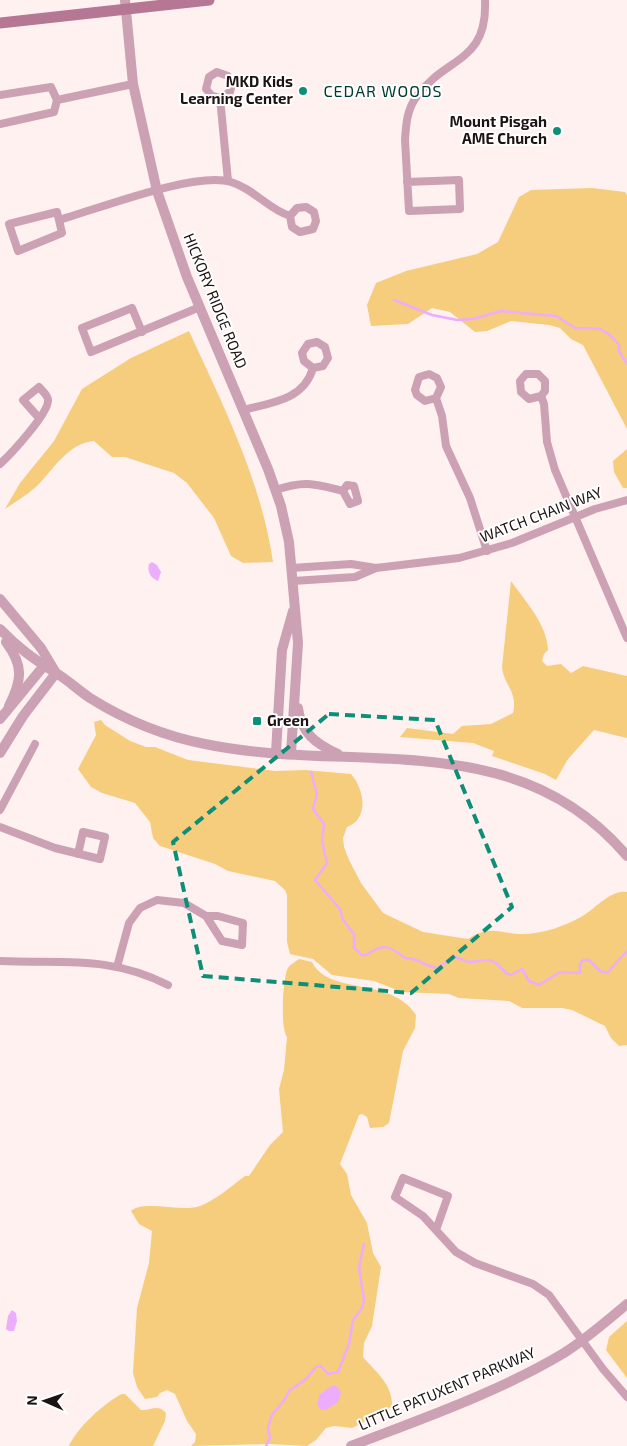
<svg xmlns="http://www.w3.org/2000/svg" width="627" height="1446" viewBox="0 0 627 1446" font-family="'Exo 2',sans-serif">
<rect width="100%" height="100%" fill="#fff1f0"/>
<g fill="#f6cc7d">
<path d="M592,188L625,192L627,195V429L583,345L571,339L560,328L549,325L511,321L487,331L475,332L450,312L432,308L408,324L371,326L367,305L376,283L406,271L477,254L498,242L519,197L531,190Z"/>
<path d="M189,331C223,405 261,480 273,562L243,563L231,556L214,518L187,483L174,473L125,457H112L94,441C68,443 54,469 37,486C27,495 15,502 5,509L20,483L54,441L82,389L131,358Z"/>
<path d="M627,449V488H623L614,472L613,461Z"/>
<path d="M511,581C525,601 547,624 548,650L544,654L542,661L547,666L561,664L571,673L583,666L627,676V738L594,730L568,759L556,780L545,774L492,756L494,751L473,743L400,737L407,728L453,734L462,726L491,724L513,713C518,691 504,686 502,667Z"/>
<path d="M101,720L105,725L130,741L146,747H155L188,760L275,771L305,770L351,774C364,788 370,819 347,827L343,838L344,847L349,860L361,883L383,913L423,932L468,939C491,924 499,934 523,934C542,934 565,926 581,917C595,909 611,889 627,892V1045L619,1046L611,1038L605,1026L572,1010L562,1008H522L509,1001L459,998L449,994L402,992L374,981L332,975L313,959L290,954L287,942V895L285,890L275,881L228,871L215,864L160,846L153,838L150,822L135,803L102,793L91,787L78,769L96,735L94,722Z"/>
<path d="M299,959L312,962C329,996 391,976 416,1015L415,1028L403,1051L389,1123L383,1127L370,1128L367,1117L362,1114L359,1115L340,1164L347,1174L351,1195L367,1223L373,1253L381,1267L372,1326L364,1343L363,1357C376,1372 393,1385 392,1406L383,1413L352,1428L334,1426L326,1428L316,1440L307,1446L270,1444L191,1446L195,1442L196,1434L187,1421L175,1394L167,1390L160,1393L157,1397L145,1399L137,1387L133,1373L137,1308L149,1263L152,1231L139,1224L131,1211C144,1199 182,1213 200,1206C216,1200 230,1187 245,1176H249L270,1145L283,1132L279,1089L284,1070L287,1037C280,1027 283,981 287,970C289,965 295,962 299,959Z"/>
<path d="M627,1321V1378L606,1350L609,1337Z"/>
<path d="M122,1394H125L141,1410C151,1411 158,1403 166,1413L165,1421L153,1446H69C77,1428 104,1403 122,1394Z"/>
</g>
<g fill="#ecadfc">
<path d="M152,562L157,565L161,572L158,581C150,578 147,571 149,564Z"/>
<path d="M12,1310L16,1313L17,1321L14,1331H9L6,1329L8,1316Z"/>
<path d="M333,1385L338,1387L341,1393L338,1402L326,1410L320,1409L317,1404L320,1394Z"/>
</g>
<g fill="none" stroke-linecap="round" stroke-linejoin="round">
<g stroke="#ecadfc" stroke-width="2.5">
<path d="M394,300L432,315L457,320L473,319L501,311L556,316L575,328L600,329L610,335L619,345V351L627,364"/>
<path d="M311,772L317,794L313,809L324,824L322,841L327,863L315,880L340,909L343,920L354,934V948L362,955H366C383,944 388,944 405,958C420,958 423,966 437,968L455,957L469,962L490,960L496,963L506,973L511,975L522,969L529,981L539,985L560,972L580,973V964L583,960H589L600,971L607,973L627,951"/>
<path d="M266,1446L270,1438L268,1428L272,1415L285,1399L289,1391L306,1379L316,1367L321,1366L328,1374L338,1372L349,1344L353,1320L362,1308L364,1299L359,1268L364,1244"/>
</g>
<g stroke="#cca1b4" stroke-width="8">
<path d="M0,95L51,87L57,100L54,112L0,124"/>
<path d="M220,98L212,96L206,89L209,77L217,72L228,76L232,84L230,92L220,98L228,181"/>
<path d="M57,100L133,84"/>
<path d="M407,182L459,180L460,209L409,211L405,140C406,124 407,109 417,96C446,56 488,63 485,0"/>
<path d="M59,220L62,233L18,251L9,224L57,212L59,220C98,209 195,171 231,182C254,189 268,209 290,216L297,208L306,207L314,212L316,221L313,229L300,232L292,227L290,216"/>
<path d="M142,332L132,308L82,328L91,352L200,307"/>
<path d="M541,396L529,399L521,392L520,381L526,374H538L545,381V391L541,396L544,404L547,442L555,470L627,638"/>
<path d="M436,398L441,387L437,378L429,374L419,377L415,390L417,395L425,401L436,398L442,416L446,446L470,498L487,551"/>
<path d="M243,410C271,403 304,400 313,368L304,361L302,353L308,344L317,342L325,347L328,358L323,366L313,368"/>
<path d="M0,464C10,455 49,413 48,400C48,395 42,391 39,387L23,400L39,418"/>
<path d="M276,490C305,480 315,484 343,491L350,504L358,501L354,486L347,485L343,491"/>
<path d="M292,568L351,564L376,568L459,558L512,543L595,509L627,500"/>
<path d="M293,581L355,577L376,568"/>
<path d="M0,810L35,744"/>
<path d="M0,827L55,848L100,859L105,837L83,832L78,854"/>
<path d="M0,961C63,964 109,955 168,985"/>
<path d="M117,967L129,923L140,908L157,900L184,903L206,916H218L243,923L242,945L222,941L206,916"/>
<path d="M436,1230L448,1196L403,1178L395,1197L423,1216L456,1252L475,1263L533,1284L549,1295L603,1369L627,1397"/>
</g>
<g stroke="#cca1b4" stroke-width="10">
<path d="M125,0L133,84L157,191L187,277L268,469L281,506L289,542L298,643L291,753"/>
<path d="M0,599L41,648L56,673"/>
<path d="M0,629C19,649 34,659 56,673C68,680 78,690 90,698C125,720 164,736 205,744C353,775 515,723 627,856"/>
<path d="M6,642C24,666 22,680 9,706"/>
<path d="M298,708C301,733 316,744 338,754"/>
<path d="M0,719L47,662"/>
<path d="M276,752L282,650L293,611"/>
<path d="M0,753L23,716L56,673"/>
<path d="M351,1446C421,1419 499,1392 564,1353C586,1339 607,1321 627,1304"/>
</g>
<path stroke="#b57794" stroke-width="11" d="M0,23L209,0"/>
</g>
<path fill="none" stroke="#0d8f77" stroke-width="4" stroke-dasharray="10 6" stroke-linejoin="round" d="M329,714L435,720L512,907L411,993L203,976L173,842Z"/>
<g fill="#0d8f77" stroke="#fff" stroke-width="2">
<circle cx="303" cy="91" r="5"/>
<circle cx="557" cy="131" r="5"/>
<rect x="252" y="716" width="10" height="10" rx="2.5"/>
</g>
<g text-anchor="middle" stroke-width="4" stroke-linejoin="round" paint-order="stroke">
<g font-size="15" font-weight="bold" fill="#1e1313" stroke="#fff" text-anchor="end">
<text x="293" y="87">MKD Kids<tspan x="293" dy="17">Learning Center</tspan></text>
<text x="547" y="127">Mount Pisgah<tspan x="547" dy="17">AME Church</tspan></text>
<text x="267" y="726" text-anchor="start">Green</text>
</g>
<g font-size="15" fill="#1e1313" stroke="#fff">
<text transform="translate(215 301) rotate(68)" y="5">HICKORY RIDGE ROAD</text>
<text transform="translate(541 515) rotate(-21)" y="5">WATCH CHAIN WAY</text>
<text transform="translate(447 1389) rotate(-23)" y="5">LITTLE PATUXENT PARKWAY</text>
</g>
<g font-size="16" letter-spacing="1" fill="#003b2f" stroke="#fff">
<text x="383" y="97">CEDAR WOODS</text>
</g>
</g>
<g transform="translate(45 1401) rotate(272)" stroke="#ffffff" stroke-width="4" paint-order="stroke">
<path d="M0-4L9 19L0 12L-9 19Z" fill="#1e1313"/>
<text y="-8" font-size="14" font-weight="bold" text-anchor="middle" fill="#1e1313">N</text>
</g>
</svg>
